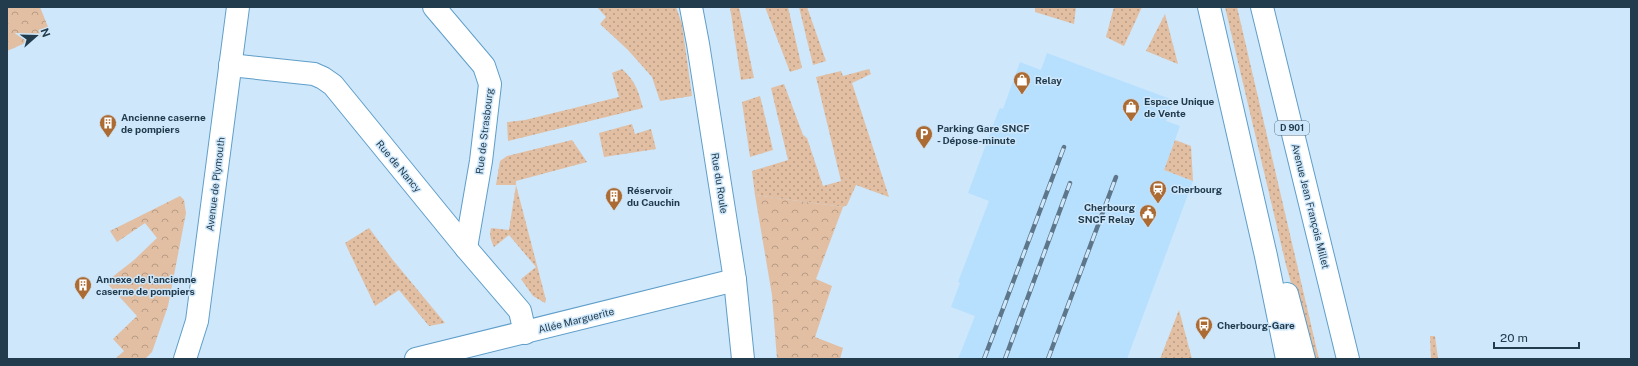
<svg xmlns="http://www.w3.org/2000/svg" width="1638" height="366" viewBox="0 0 1638 366" font-family="'Public Sans',sans-serif">
<defs>
<pattern id="green-dots" width="8" height="8" patternUnits="userSpaceOnUse"><rect width="8" height="8" fill="#e2bea2"/><path d="M2 2h.1M6 6h.1" fill="none" stroke="#b79c86" stroke-width="1.8" stroke-linecap="round"/></pattern>
<pattern id="forest-crowns" width="20" height="18" patternUnits="userSpaceOnUse"><rect width="20" height="18" fill="#e2bea2"/><path d="M2 6a3 3 0 1 1 6 0M12 15a3 3 0 1 1 6 0" fill="none" stroke="#b79c86"/></pattern>
</defs>
<rect width="100%" height="100%" fill="#cee7fa"/>
<path fill="#b7e0ff" d="M1047,53L1173,100L1166,121L1180,126L1164,170L1193,181L1127,359H958L975,316L951,307L960,283L958,282L989,201L968,193L998,112L1000,108L1003,109L1020,62L1041,70Z"/>
<g fill="url(#green-dots)">
<path d="M597,7H676L682,24L692,96L660,101L652,77L628,50L600,24L606,17Z"/>
<path d="M730,7H739L754,78L741,80Z"/>
<path d="M765,7H788L802,68L790,72Z"/>
<path d="M799,7H807L826,61L813,65Z"/>
<path d="M1035,7H1076L1074,24L1035,12Z"/>
<path d="M1114,7H1142L1124,46L1106,37Z"/>
<path d="M1225,7H1237L1319,359H1313L1286,265Z"/>
<path d="M1165,14L1178,64L1146,51Z"/>
<path d="M622,69C636,82 638,90 643,108L508,141L507,122L525,120L619,97L612,73Z"/>
<path d="M869,69L871,74L852,83L889,197L856,185L847,205L843,207L755,195L752,171L788,160L771,88L784,84L803,135L807,138L823,186L841,181L816,77L841,71L843,76Z"/>
<path d="M760,96L773,150L750,157L742,102Z"/>
<path d="M632,124L635,134L651,129L656,149L604,157L599,133Z"/>
<path d="M572,140L587,162L516,181V185L546,300L545,303L533,296L521,279L536,267L509,235L494,247C491,240 489,236 491,228L509,230L516,185H496L500,161L507,156Z"/>
<path d="M1175,140L1191,146L1193,181L1164,170Z"/>
<path d="M369,228L392,259L445,323L429,326L399,290L375,306L345,243Z"/>
<path d="M1179,310L1192,359H1160Z"/>
<path d="M1430,336H1435L1438,359H1431Z"/>
</g>
<g fill="url(#forest-crowns)">
<path d="M7,7H40L50,32L7,51Z"/>
<path d="M755,195L843,207L816,279L832,286L815,337L843,348L840,359H777L772,295Z"/>
<path d="M180,196L184,200L186,213L168,306L152,352L145,359H115L124,351L113,339L137,316L106,282L134,260L157,238L145,223L117,242L110,231Z"/>
</g>
<g fill="none" stroke-linecap="round" stroke-linejoin="round">
<g stroke="#5f9ec9" stroke-width="24">
<g id="minor">
<path d="M434,7L484,66L490,84L481,161L466,248"/>
<path d="M230,65L314,74L323,78L333,85L466,248L520,311L525,333"/>
</g>
</g>
<g stroke="#5f9ec9" stroke-width="24">
<g id="tertiary">
<path d="M691,7L698,44L735,280L743,359"/>
<path d="M416,359L735,280"/>
</g>
</g>
<g stroke="#5f9ec9" stroke-width="24">
<path id="secondary" d="M185,359L197,321L238,7"/>
</g>
<g stroke="#5f9ec9" stroke-width="24">
<g id="primary">
<path d="M1209,7L1266,256L1287,359"/>
<path d="M1262,7L1348,359"/>
<path d="M1287,294L1304,359"/>
</g>
</g>
<use href="#minor" stroke="#fff" stroke-width="22"/>
<use href="#tertiary" stroke="#fff" stroke-width="22"/>
<use href="#secondary" stroke="#fff" stroke-width="22"/>
<use href="#primary" stroke="#fff" stroke-width="22"/>
<g stroke="#5d7689" stroke-width="4.5">
<g id="rail">
<path d="M984,359L1064,147"/>
<path d="M1005,359L1070,183"/>
<path d="M1048,359L1116,177"/>
</g>
</g>
<use href="#rail" stroke="#cee7fa" stroke-width="3" stroke-dasharray="9" stroke-linecap="butt"/>
</g>
<defs>
<g id="shop-pin" transform="scale(0.9)"><path d="M0 17L-7.5 6A9.5 9.5 0 1 1 7.5 6Z" fill="#ab6b33" stroke="#cee7fa"/><path d="M-5-2.5h2.3a2.7 3.5 0 0 1 5.4 0H5L5.5 6h-11ZM-1.5-2.5h3a1.5 2.3 0 0 0-3 0Z" fill="#fff"/></g>
<g id="building-pin" transform="scale(0.9)"><path d="M0 17L-7.5 6A9.5 9.5 0 1 1 7.5 6Z" fill="#ab6b33" stroke="#cee7fa"/><path d="M-4-6H4V6H1V3H-1V6H-4ZM-2.5-4.3h1.7v1.8h-1.7ZM.8-4.3h1.7v1.8H.8ZM-2.5-1h1.7V.8h-1.7ZM.8-1h1.7V.8H.8Z" fill="#fff"/></g>
<g id="parking-pin" transform="scale(0.9)"><path d="M0 17L-7.5 6A9.5 9.5 0 1 1 7.5 6Z" fill="#ab6b33" stroke="#cee7fa"/><path d="M-3.5-5.5H1a3.5 3.5 0 0 1 0 7H-1V5.5H-3.5ZM-1-3.4V-.6H.8a1.4 1.4 0 0 0 0-2.8Z" fill="#fff"/></g>
<g id="station-pin" transform="scale(0.9)"><path d="M0 17L-7.5 6A9.5 9.5 0 1 1 7.5 6Z" fill="#ab6b33" stroke="#cee7fa"/><path d="M-3-6H3Q5-6 5-4V2Q5 4 3 4L4.5 6H3L1.5 4h-3L-3 6H-4.5L-3 4Q-5 4-5 2V-4Q-5-6-3-6ZM-3.5-4v3h7v-3ZM-3.5 1v1.5H-2V1ZM2 1v1.5H3.5V1Z" fill="#fff"/></g>
<g id="civic-pin" transform="scale(0.9)"><path d="M0 17L-7.5 6A9.5 9.5 0 1 1 7.5 6Z" fill="#ab6b33" stroke="#cee7fa"/><path d="M-.6-6.5H3V-4.5H.6V-3L4-1V1h2V6H-6V1h2V-1L-.6-3ZM-1.2 2.5V6h2.4V2.5Z" fill="#fff"/></g>
<g id="bus-pin" transform="scale(0.9)"><path d="M0 17L-7.5 6A9.5 9.5 0 1 1 7.5 6Z" fill="#ab6b33" stroke="#cee7fa"/><path d="M-5-6H5V4H4V6H2V4H-2V6H-4V4H-5ZM-3.5-4V0h7V-4ZM-3.5 1.2v1.5H-2V1.2ZM2 1.2v1.5H3.5V1.2Z" fill="#fff"/></g>
</defs>
<g fill-rule="evenodd">
<use href="#shop-pin" x="1022" y="80"/>
<use href="#shop-pin" x="1131" y="107"/>
<use href="#building-pin" x="108" y="123"/>
<use href="#parking-pin" x="924" y="134"/>
<use href="#station-pin" x="1158" y="189"/>
<use href="#building-pin" x="614" y="196"/>
<use href="#civic-pin" x="1148" y="213"/>
<use href="#building-pin" x="83" y="285"/>
<use href="#bus-pin" x="1204" y="325"/>
</g>
<g text-anchor="middle" stroke-width="3" stroke-linejoin="round" paint-order="stroke">
<rect fill="#cee7fa" stroke="#566f82" stroke-width="1" x="1275" y="121" width="34" height="14" rx="3"/>
<g font-size="9" font-weight="bold" fill="#223c4e">
<text x="1292" y="131">D 901</text>
</g>
<g font-size="10" font-weight="bold" fill="#223c4e" stroke="#cee7fa" text-anchor="start">
<text x="1035" y="84">Relay</text>
<text x="1144" y="105">Espace Unique<tspan x="1144" dy="12">de Vente</tspan></text>
<text x="121" y="121">Ancienne caserne<tspan x="121" dy="12">de pompiers</tspan></text>
<text x="937" y="132">Parking Gare SNCF<tspan x="937" dy="12">- Dépose-minute</tspan></text>
<text x="1171" y="193">Cherbourg</text>
<text x="627" y="194">Réservoir<tspan x="627" dy="12">du Cauchin</tspan></text>
<text x="1135" y="211" text-anchor="end">Cherbourg<tspan x="1135" dy="12">SNCF Relay</tspan></text>
<text x="96" y="283">Annexe de l'ancienne<tspan x="96" dy="12">caserne de pompiers</tspan></text>
<text x="1217" y="329">Cherbourg-Gare</text>
</g>
<g font-size="10" fill="#223c4e" stroke="#cee7fa">
<text transform="translate(484 131) rotate(-83)" y="4">Rue de Strasbourg</text>
<text transform="translate(399 166) rotate(50)" y="4">Rue de Nancy</text>
<text transform="translate(720 183) rotate(81)" y="4">Rue du Roule</text>
<text transform="translate(215 184) rotate(-83)" y="4">Avenue de Plymouth</text>
<text transform="translate(1311 206) rotate(76)" y="4">Avenue Jean François Millet</text>
<text transform="translate(576 320) rotate(-14)" y="4">Allée Marguerite</text>
</g>
</g>
<rect width="1638" height="366" fill="none" stroke="#223c4e" stroke-width="16"/>
<g transform="translate(36 36) rotate(70)" stroke="#cee7fa" stroke-width="3" paint-order="stroke">
<path d="M0-3L7 15L0 10L-7 15Z" fill="#223c4e"/>
<text y="-6" font-size="11" font-weight="bold" text-anchor="middle" fill="#223c4e">N</text>
</g>
<path d="M1494 342v6h85v-6" fill="none" stroke="#223c4e" stroke-width="2"/>
<text x="1500" y="342" font-size="12" fill="#223c4e" stroke="#cee7fa" stroke-width="3" paint-order="stroke">20 m</text>
</svg>
